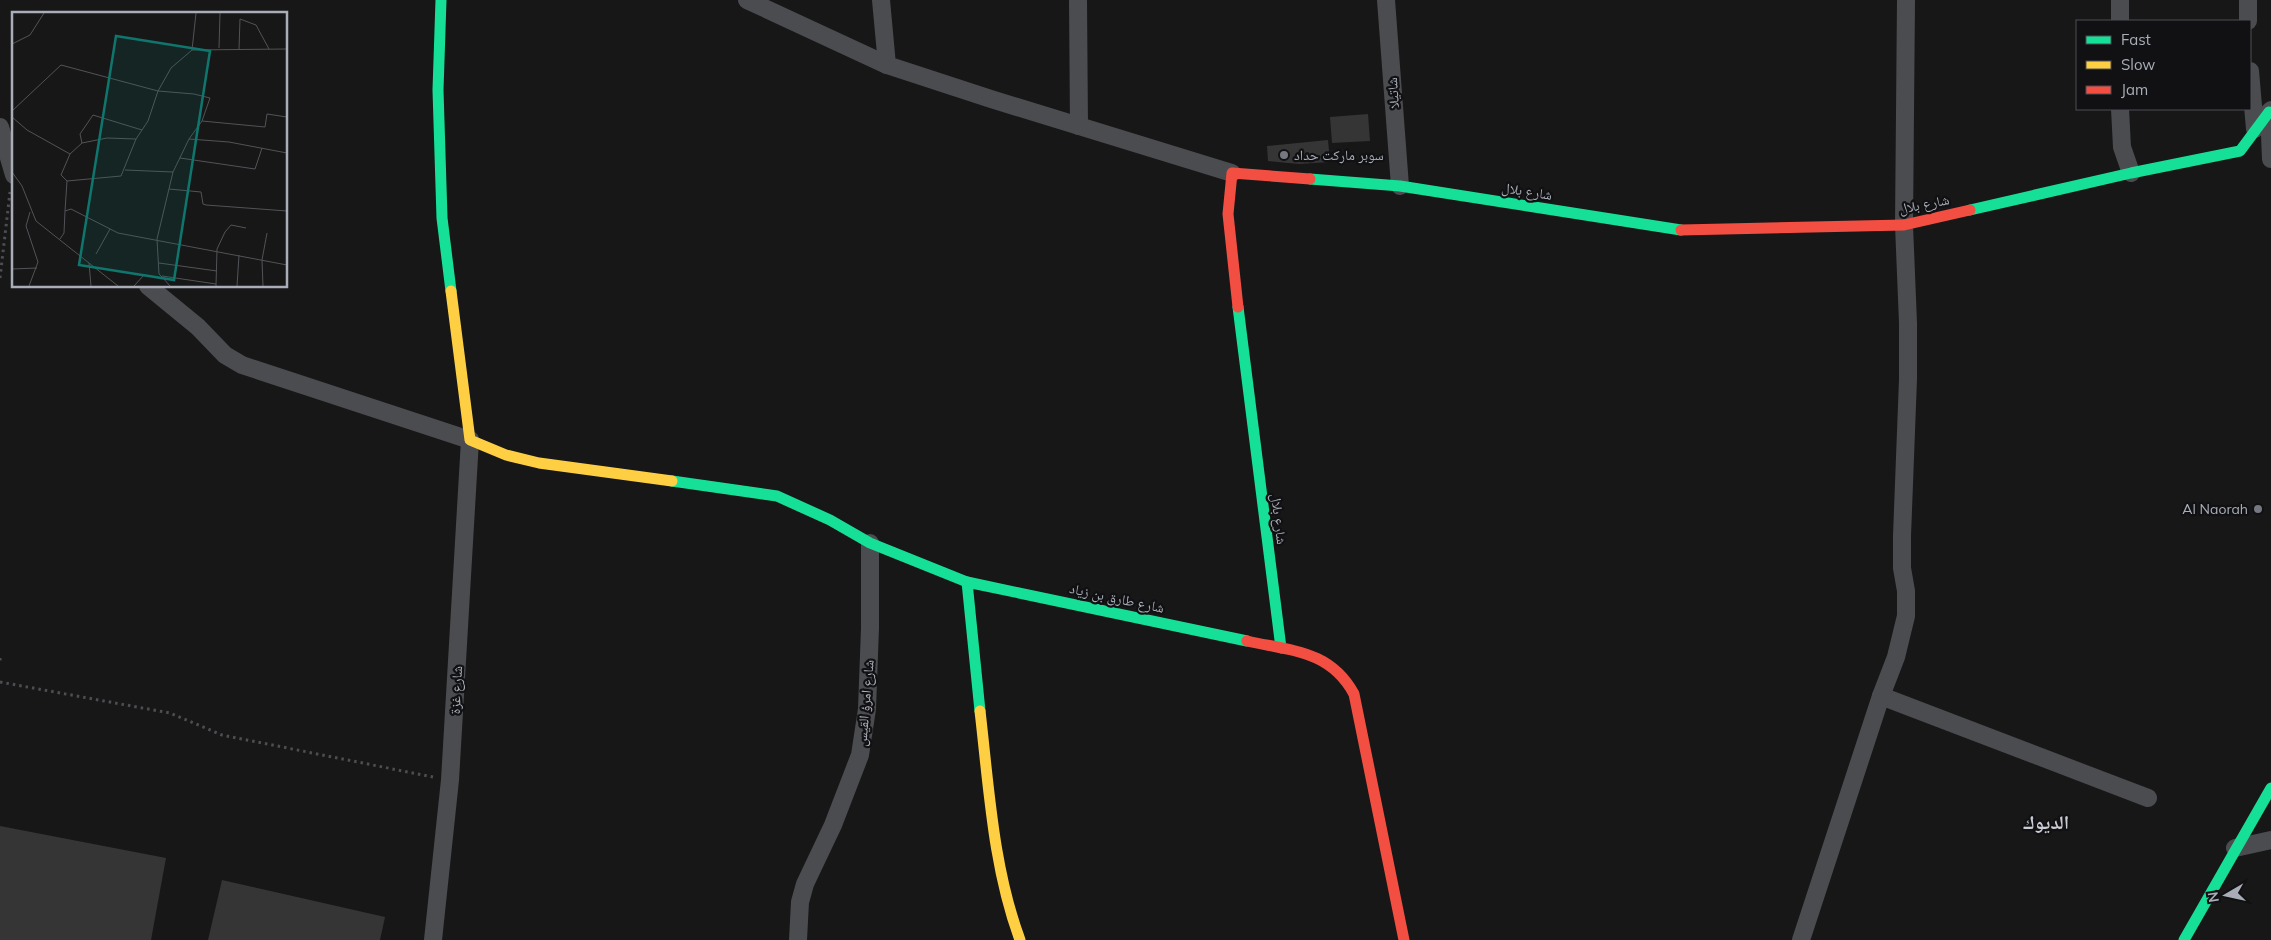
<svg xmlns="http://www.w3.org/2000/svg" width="2271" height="940" viewBox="0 0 2271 940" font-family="Mulish,'Noto Naskh Arabic',sans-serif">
<rect width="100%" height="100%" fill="#171717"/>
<g fill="#353536">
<path d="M1368,114L1370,141L1332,143L1330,117Z"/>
<path d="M1328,140L1330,162L1299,164L1268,161L1267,146Z"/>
<path d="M0,826L166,858L151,940H0Z"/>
<path d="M222,880L385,917L380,940H208Z"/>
</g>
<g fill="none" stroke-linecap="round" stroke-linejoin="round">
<g stroke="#4d4e52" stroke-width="3" stroke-dasharray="2.5 4" stroke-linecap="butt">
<path d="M0,278L10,192"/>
<path d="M0,658V662"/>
<path d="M0,682L170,713L222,735L433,777"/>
</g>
<g stroke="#4b4c50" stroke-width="18">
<path d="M747,0L887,65"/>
<path d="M881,0L887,65L991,99L1232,173"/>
<path d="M1078,0L1079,126"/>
<path d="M1386,0L1400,186"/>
<path d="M2120,0V21"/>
<path d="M2248,0V21"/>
<path d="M2250,71L2255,129"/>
<path d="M2120,109L2122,147L2131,173"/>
<path d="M2271,110L2269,112L2271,159"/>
<path d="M0,127L14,175"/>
<path d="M148,286L198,327L225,355L242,365L470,440L450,780L433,940"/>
<path d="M1881,696L2148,798"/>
<path d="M2235,848L2271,840"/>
<path d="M798,940L800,902L805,884L833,825L860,755L867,709L870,628V543"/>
<path d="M1801,940L1881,696L1896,657L1906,616V591L1902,568V536L1908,379V323L1904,225L1906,0"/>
</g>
<g stroke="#16e098" stroke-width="11">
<path d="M441,0L438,90L442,218L451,291"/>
<path d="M1310,179L1400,186L1681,230"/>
<path d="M1970,210L2131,173L2240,151L2269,112"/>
<path d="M1238,307L1281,648"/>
<path d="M672,481L777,496L830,520L870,543L967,582"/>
<path d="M980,711L967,582L1247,641"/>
<path d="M2184,940L2271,788"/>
</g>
<g stroke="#ffcf43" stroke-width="11">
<path d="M451,291L470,440L506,455L539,463L672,481"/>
<path d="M980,711C989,788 993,867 1020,940"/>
</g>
<g stroke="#f24e42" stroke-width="11">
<path d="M1681,230L1904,225L1970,210"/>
<path d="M1238,307L1228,214L1232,173L1310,179"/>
<path d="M1247,641C1291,651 1330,650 1354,694L1404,940"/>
</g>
</g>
<g fill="#757880" stroke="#111113" stroke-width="2">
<circle cx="1284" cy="155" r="5"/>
<circle cx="2258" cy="509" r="5"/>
</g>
<g text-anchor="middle" stroke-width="4.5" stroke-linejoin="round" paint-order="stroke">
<g font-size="14" fill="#a8adb8" stroke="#111113">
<text transform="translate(1393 93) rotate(-94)" y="5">شاتيلا</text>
<text transform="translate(1527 191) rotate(9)" y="5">شارع بلال</text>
<text transform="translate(1924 204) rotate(-11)" y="5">شارع بلال</text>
<text transform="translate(1279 519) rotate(83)" y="5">شارع بلال</text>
<text transform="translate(1117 598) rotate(12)" y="5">شارع طارق بن زياد</text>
<text transform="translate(456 690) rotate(-87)" y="5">شارع غزة</text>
<text transform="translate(865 703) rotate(-85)" y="5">شارع امرؤ القيس</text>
</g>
<g font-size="14" fill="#a8adb8" stroke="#111113" text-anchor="start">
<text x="1294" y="160">سوبر ماركت حداد</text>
<text x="2248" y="514" text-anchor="end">Al Naorah</text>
</g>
<g font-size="19" font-weight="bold" fill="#c9ccd4" stroke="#111113">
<text x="2046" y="829">الديوك</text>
</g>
</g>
<g transform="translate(12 12)">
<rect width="275" height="275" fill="#171717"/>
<path fill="none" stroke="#515357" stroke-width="1" d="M0,32L18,23L32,1M207,36L208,1M227,37L228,7L244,13L257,37M180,38L184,1M0,99L49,53L146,79L159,56L180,38L275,37M0,105L15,118L58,142M190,109L253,115L255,102L275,105M95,126L124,127L109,164L55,169L49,163L58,142L70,131ZM124,127L136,109L146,79L182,82L198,86L190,109L177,127M70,131L68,122L81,103L130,118M168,146L243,157L250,136M113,158L161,160L145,227L147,262L151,266M0,160L10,174L24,209L106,274M161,160L177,127L217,130L275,141M157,177L189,180L191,192L194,193L275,199M53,199L55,169M48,227L52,221L53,199L59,197L106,221L275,253M84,242L98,217M77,251L79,274M147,251L205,259M0,257L25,256M150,264L204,272M17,274L26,250L14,214L18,200M122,274L132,263L151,266L158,274M204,274L205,237L213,220L219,213L234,216M225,274L227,243M251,274L250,248L255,221"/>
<path fill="#0f766e" fill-opacity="0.15" stroke="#0f766e" stroke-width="2.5" d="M104,24L198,39L162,268L67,253Z"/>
<rect width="275" height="275" fill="none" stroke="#a8adb8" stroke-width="2.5"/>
</g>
<rect x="2076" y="20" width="175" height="90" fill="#111113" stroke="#4d4f55"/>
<rect x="2086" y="36" width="25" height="8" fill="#16e098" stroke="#4d4f55"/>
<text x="2121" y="45" font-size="15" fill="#a8adb8">Fast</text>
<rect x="2086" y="61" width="25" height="8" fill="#ffcf43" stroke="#4d4f55"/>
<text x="2121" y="70" font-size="15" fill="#a8adb8">Slow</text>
<rect x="2086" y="86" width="25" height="8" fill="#f24e42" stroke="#4d4f55"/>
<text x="2121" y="95" font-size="15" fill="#a8adb8">Jam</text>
<g transform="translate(2226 895) rotate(261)" stroke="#111113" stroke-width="4" paint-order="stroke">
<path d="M0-4L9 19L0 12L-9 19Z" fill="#a8adb8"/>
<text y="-8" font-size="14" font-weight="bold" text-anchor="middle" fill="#a8adb8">N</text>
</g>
</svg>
